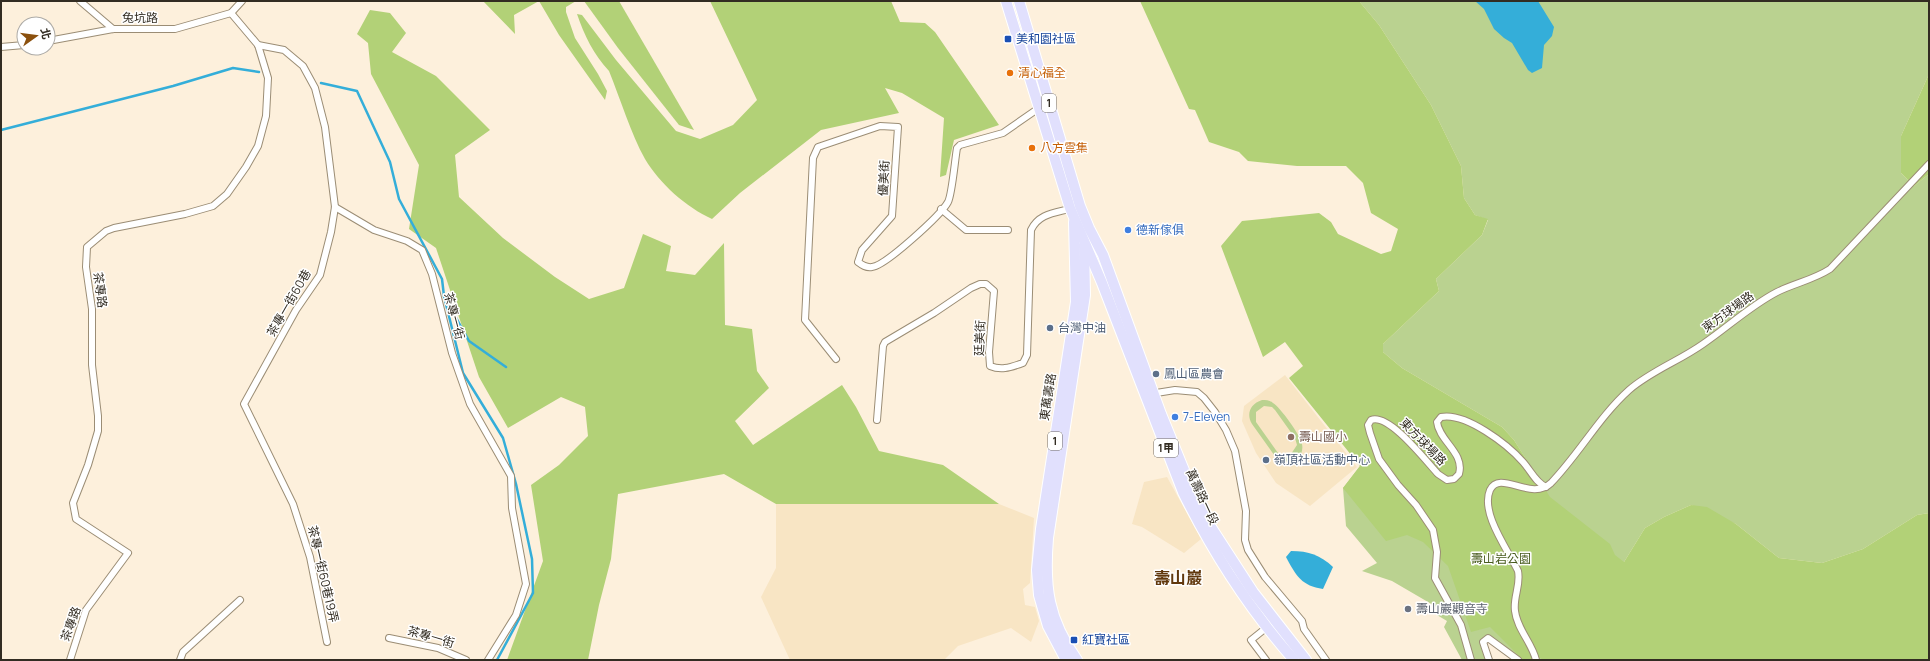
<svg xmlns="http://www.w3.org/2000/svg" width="1930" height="661" viewBox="0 0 1930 661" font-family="Manrope,'Noto Sans TC',sans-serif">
<rect width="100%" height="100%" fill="#fdf0dc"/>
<g fill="#f8e5c4">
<path d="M1285,375L1357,467L1310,506L1276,483L1256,453L1242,421L1244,406Z"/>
<path d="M1167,477L1201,539L1184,553L1142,527L1132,524L1144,482Z"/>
<path d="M776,504H999L1034,518L1030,583L1023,589L1025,605L1035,607L1039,621L1031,642L1011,628L958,646L944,660H790L761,597L776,568Z"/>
</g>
<g fill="#bad290" fill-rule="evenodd">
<path d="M1359,1H1929V74L1901,136V173L1914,186L1929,174V513L1917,515L1863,549L1822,563L1779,558L1736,524L1691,505L1664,517L1645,528L1624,562L1553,660H1518L1486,638L1489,660H1462L1444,627L1447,621L1437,615L1440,609L1392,581L1362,571L1377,563L1346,526L1343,488L1360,466L1542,485L1514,440L1502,427L1402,368L1383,352V344L1439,291L1436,279L1482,235L1488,220L1475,215L1464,198L1461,166L1431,105L1379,25Z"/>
<path d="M1262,400C1266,400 1270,400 1273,403C1280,407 1301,436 1302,444C1305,459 1289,465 1277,459L1252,424C1246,414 1250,404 1262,400ZM1264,406L1272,407L1275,410L1295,438L1297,445L1291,454L1284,456L1278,453L1256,422V412Z"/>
</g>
<g fill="#b2d177">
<path d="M483,1H576L566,7V12L575,38L598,74L607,91L605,100L559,35L539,1L514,15L515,34Z"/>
<path d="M584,1H619L694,130L679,125L618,48Z"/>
<path d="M710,1H891L900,22L925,23L935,32L999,125L954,140L946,175L940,177L944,118L902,93L885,88L899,113L821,130L740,193L712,219C686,207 660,184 645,159C631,134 620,98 609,71C594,55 584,35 577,14L582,15L616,60L676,131L700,139L733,125L757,100Z"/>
<path d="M1140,1H1359L1379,25L1431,105L1461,166L1464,198L1475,215L1488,219L1482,235L1436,279L1439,291L1383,344V352L1402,368L1502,427L1514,440L1550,497L1610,544L1615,555L1624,562L1645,528L1664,517L1691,505L1707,507L1736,524L1779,558L1822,563L1863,549L1917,515L1929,513V660H1542L1541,658L1523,660L1490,627L1471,632L1448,566L1423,542L1407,535L1386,541L1343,488L1360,466L1289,378L1303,366L1285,342L1263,357L1221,246L1242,221L1319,213L1331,222L1338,234L1381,254L1391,251L1398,229L1371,213L1363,183L1346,166H1297L1248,161L1239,152L1209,142L1195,110L1189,109Z"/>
<path d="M370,10L390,13L406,33L392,52L436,76L490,130L455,155L459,197L503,238L555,277L589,299L624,288L643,234L671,246L666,271L695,275L724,243L725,325L752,329L757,371L769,388L735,421L753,445L842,385L856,407L879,451L943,465L999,504H776L724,474L618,494L611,559L599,605L588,660H507L543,561L531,485L559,465L588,436L585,407L561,397L508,428L479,377L436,248L409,229L419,165L371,74L368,43L357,34Z"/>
<path d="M1929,74V174L1914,186L1901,173V136Z"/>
</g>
<g fill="#34aed9">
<path d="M1475,1H1538L1554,27L1552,36L1544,45L1542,68L1532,73L1528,70L1512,43L1504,38L1494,29L1484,9Z"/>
<path d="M1291,551C1309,551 1320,555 1333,567L1323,589C1302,586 1296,576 1286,557Z"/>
</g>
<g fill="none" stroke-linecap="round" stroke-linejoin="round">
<g stroke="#34aed9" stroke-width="2.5">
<path d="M321,83L357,91L390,162L399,199L442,279L444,296L469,341L506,367"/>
<path d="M1,130L173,86L233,68L259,72"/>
<path d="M444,296L463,373L503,438L516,484L532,559L533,593L497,660"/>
</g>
<g stroke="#9b8d75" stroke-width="8">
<g id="street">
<path d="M80,1L113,29"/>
<path d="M48,41L113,29H175L231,13L242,1"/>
<path d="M258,45L284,50L303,66L315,88L325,127L335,207L331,232L320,275L296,310L244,404L293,504L310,557L327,642"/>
<path d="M1,47L24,45"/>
<path d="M335,207L374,230L407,241L422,250L432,274L452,353L470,404L511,476L512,508L526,584L516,615L488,660"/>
<path d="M941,209L966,230H1008"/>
<path d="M836,359L805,320L813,158L818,147L880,126L898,127L892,216L862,250L858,262C862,265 866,268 872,267C885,266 941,215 948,202C952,195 955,159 957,148L960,145L1003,133L1039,108"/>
<path d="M1150,394L1175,390L1197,392L1204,398L1215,412L1226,430L1235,451L1246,511L1245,540L1248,550L1265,577L1302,621L1304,629L1326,660"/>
<path d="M877,420L883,346L885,342L934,313L971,288L980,284H986L994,291L989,352L990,366C1002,371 1011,367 1023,363L1027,355L1031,230C1039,213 1056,213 1073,208"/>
<path d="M389,638L438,648L466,660"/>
<path d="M70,660L86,610L128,553L76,519L73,503L88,465L98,431V416L92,365V309L86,267L87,247L106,231L114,228L185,214L213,206L227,194L246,167L258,146L266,116L268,78L258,45L231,13"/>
<path d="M180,660L183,652L240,600"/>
<path d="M1266,660L1251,640L1266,628"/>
<path d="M1471,660L1461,625L1435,578L1437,552L1433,530L1416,505L1398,485L1379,459L1370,433L1368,425L1371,420C1389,413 1425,460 1438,474L1447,480L1454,479L1459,474C1465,453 1439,441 1437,422L1441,417C1466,412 1508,445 1523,462C1531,471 1536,483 1546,487"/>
<path d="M1489,660L1483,642L1488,638L1518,660"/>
<path d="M1536,660C1532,643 1517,629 1515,611C1513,597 1521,585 1518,571C1508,550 1480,513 1490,490C1500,469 1531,502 1551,483C1579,454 1599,417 1629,390C1651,371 1679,361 1703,344C1728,327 1750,306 1777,292C1795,283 1813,280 1830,269L1929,164"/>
</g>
</g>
<g stroke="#fff" stroke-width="12">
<g id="primary">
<path d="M1006,1L1070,208L1102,283L1183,492C1213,553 1249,609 1294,660"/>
<path d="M1019,1L1080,206L1089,228L1103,255L1161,414L1192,490L1207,521L1253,592L1306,660"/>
<path d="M1066,660L1048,626L1039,595L1037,570L1041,529L1076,302L1074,222"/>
<path d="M1077,660C1048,619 1044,587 1048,538L1085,295L1084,245"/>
</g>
</g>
<use href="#street" stroke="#fff" stroke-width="6"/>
<use href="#primary" stroke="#e1e0fd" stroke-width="10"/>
</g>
<g fill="#1a4fb4" stroke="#fff" stroke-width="1.5">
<rect x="1004" y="35" width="8" height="8" rx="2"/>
<rect x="1070" y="636" width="8" height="8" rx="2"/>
</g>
<g fill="#e8710a" stroke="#fff" stroke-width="1.5">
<circle cx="1010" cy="73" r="4"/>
<circle cx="1032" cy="148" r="4"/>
</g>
<g fill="#3f7fe0" stroke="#fff" stroke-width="1.5">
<circle cx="1128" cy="230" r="4"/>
<circle cx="1175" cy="417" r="4"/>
</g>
<g fill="#5c6f8a" stroke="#fff" stroke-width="1.5">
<circle cx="1050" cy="328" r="4"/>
<circle cx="1156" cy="374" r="4"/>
<circle cx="1266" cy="460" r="4"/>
</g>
<circle fill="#8d6e63" stroke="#fff" stroke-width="1.5" cx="1291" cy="437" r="4"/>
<circle fill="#6b7280" stroke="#fff" stroke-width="1.5" cx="1408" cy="609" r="4"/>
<g text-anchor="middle" stroke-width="3" stroke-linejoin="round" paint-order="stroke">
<g fill="#fff" stroke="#706b64" stroke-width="1">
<rect x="1042" y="94" width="14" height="18" rx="3"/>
<rect x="1048" y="432" width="14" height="18" rx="3"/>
<rect x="1154" y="439" width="24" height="18" rx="3"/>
</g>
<g font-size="11" font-weight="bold" fill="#322c22">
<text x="1049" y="107">1</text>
<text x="1055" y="445">1</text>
<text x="1166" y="452">1甲</text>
</g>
<g font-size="12" fill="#322c22" stroke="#fff">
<text transform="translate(140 18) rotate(1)" y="4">兔坑路</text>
<text transform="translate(884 178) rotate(-87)" y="4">優美街</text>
<text transform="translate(100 290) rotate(82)" y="4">茶專路</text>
<text transform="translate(289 303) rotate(-60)" y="4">茶專一街60巷</text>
<text transform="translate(1728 312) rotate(-36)" y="4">東方球場路</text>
<text transform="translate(454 316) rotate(75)" y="4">茶專一街</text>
<text transform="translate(980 338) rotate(-88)" y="4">廷美街</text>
<text transform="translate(1048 397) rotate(-81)" y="4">東萬壽路</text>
<text transform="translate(1423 442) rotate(46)" y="4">東方球場路</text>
<text transform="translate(1202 497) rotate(65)" y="4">萬壽路一段</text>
<text transform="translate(323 574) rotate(77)" y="4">茶專一街60巷19弄</text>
<text transform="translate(71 624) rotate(-70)" y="4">茶專路</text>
<text transform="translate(431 637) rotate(16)" y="4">茶專一街</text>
</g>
<g font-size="12" fill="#164399" stroke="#fff" text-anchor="start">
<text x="1016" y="43">美和園社區</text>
<text x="1082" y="644">紅寶社區</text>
</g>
<g font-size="12" fill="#c56008" stroke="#fff" text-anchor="start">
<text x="1018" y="77">清心福全</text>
<text x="1040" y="152">八方雲集</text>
</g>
<g font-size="12" fill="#366cbe" stroke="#fff" text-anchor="start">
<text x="1136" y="234">德新傢俱</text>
<text x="1183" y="421">7-Eleven</text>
</g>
<g font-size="12" fill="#4e5e75" stroke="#fff" text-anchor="start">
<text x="1058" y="332">台灣中油</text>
<text x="1164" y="378">鳳山區農會</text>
<text x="1274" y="464">嶺頂社區活動中心</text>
</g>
<g font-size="12" fill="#785e54" stroke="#fff" text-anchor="start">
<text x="1299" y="441">壽山國小</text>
</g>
<g font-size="12" fill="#485b1d" stroke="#fff">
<text x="1501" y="563">壽山岩公園</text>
</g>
<g font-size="12" fill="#5b616d" stroke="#fff" text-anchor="start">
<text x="1416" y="613">壽山巖觀音寺</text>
</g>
<g font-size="16" font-weight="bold" fill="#61380d" stroke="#fff">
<text x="1178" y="584">壽山巖</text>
</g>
</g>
<rect width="1930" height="661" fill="none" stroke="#322c22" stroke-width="4"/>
<g transform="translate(36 36) rotate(76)"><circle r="19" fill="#ffffff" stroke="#adaba7"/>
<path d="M0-3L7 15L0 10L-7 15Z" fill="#8b500d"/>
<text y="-6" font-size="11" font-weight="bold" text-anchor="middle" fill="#322c22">北</text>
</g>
</svg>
